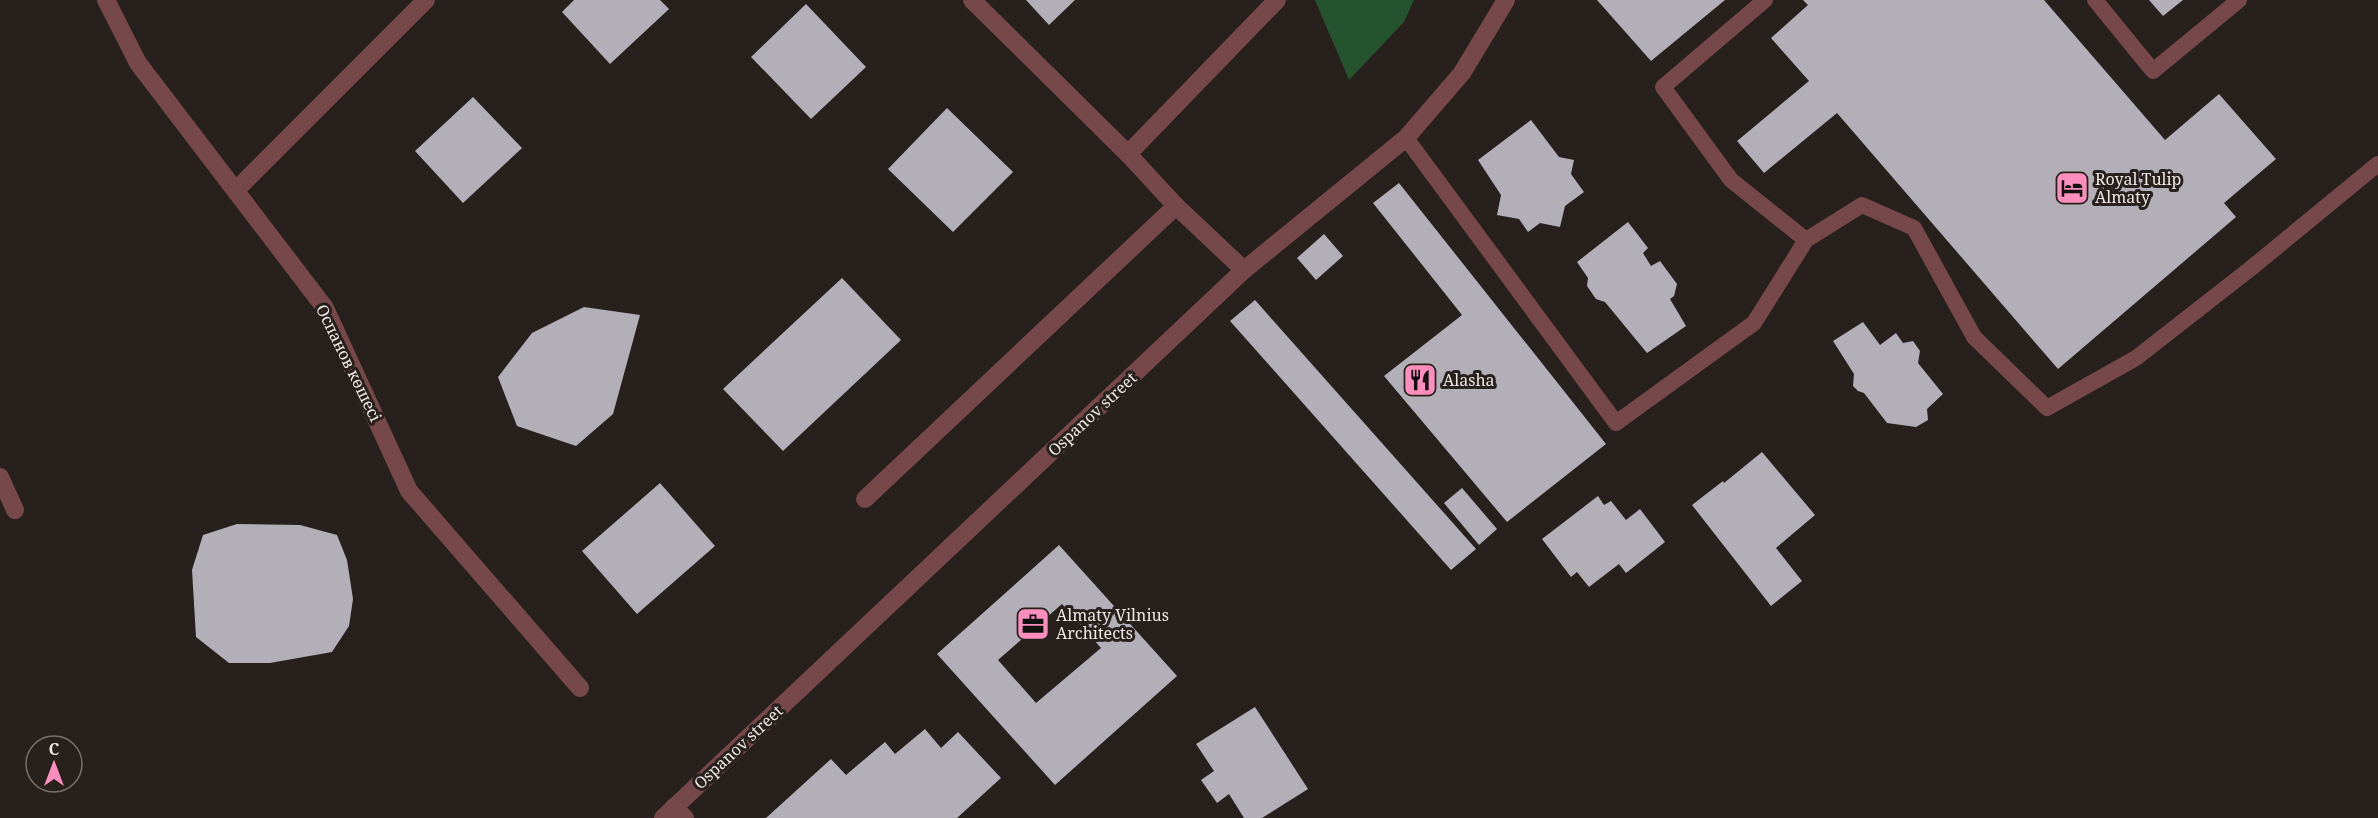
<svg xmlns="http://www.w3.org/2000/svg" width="2378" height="818" viewBox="0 0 2378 818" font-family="'Noto Serif',serif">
<rect width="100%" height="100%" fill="#28201c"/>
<path fill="#25532e" d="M1315,0H1414L1404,22L1349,80Z"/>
<g fill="#b2afb9" fill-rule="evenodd">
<path d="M574,0H660L669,9L610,64L562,12Z"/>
<path d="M1026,0H1075L1049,25Z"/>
<path d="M1597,0H1725L1651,61Z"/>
<path d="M1803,0H2044L2165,140L2219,94L2276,159L2224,203L2236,217L2058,369L1837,113L1764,173L1737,141L1809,81L1771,38L1808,5Z"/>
<path d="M2149,0H2183L2163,16Z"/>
<path d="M806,4L866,67L811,119L751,57Z"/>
<path d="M473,97L522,148L463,203L415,151Z"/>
<path d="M947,108L1013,172L953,232L888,169Z"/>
<path d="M1531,120L1559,157L1574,160L1571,174L1584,192L1565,206L1560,227L1540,223L1528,232L1519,219L1497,215L1501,195L1478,160Z"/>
<path d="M1399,183L1606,444L1507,522L1384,376L1462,315L1373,203Z"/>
<path d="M1628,222L1648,248L1643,253L1651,266L1660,261L1677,284L1674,296L1670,299L1686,326L1647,353L1605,302L1596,299L1587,286L1588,278L1577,262Z"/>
<path d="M1324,234L1343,256L1316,280L1297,258Z"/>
<path d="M842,278L901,340L783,451L723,389Z"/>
<path d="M1255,300L1476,549L1451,570L1230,321Z"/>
<path d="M584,307L640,315L613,414L576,446L517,426L498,377L532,333Z"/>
<path d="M1863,322L1880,345L1896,333L1903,343L1913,341L1920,351L1918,363L1943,394L1927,409L1928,420L1916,427L1887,423L1864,393L1858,391L1853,386L1854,374L1833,341Z"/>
<path d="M1762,452L1815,515L1776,548L1802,581L1771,606L1692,505L1723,481L1724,483Z"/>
<path d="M660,483L715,546L637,614L582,551Z"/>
<path d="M1462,488L1497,529L1479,545L1444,503Z"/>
<path d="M1598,496L1604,505L1611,501L1626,520L1640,509L1665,542L1626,573L1619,564L1589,587L1577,572L1571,577L1542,539Z"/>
<path d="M237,524L300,525L337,535L347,560L353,599L349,626L332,652L270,663H229L196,637L192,570L203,535Z"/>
<path d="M1059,545L1177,676L1055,785L937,654ZM1062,604L1101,648L1036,703L998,660Z"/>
<path d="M1255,707L1308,789L1262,818H1244L1229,794L1217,803L1201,780L1214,771L1196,744Z"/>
<path d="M925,729L941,748L958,732L1001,778L957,818H766L831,759L846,775L885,742L895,754Z"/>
</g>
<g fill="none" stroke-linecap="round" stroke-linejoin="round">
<g stroke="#76484a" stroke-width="16">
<path d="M1765,0L1663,87L1731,180L1806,240"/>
<path d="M2095,0L2153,71L2239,0"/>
<path d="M1406,138L1616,423L1754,323L1806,240L1862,205L1914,228L1974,337L2047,408L2136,358L2250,269L2378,164"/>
</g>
<g stroke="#76484a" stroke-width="18">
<path d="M106,0L138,63L325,308L409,491L580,688"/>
<path d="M972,0L1128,154L1176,206L1244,270"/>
<path d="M1128,154L1277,0"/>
<path d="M236,190L426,0"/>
<path d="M0,477L15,510"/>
<path d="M865,499L1176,206"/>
<path d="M674,807L685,818"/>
</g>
<path stroke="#76484a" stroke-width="18" d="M663,818L1244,270L1406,138L1462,73L1506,0"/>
</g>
<defs>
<g id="hotel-square" transform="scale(1.725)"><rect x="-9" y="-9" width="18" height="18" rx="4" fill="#fd8ebe" stroke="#28201c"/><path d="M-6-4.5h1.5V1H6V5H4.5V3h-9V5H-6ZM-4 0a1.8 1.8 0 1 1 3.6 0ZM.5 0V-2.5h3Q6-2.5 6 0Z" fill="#111"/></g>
<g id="restaurant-square" transform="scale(1.725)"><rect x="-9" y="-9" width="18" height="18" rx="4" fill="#fd8ebe" stroke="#28201c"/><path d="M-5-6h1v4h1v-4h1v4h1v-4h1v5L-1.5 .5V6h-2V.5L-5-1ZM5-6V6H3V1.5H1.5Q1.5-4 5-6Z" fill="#111"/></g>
<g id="office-square" transform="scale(1.725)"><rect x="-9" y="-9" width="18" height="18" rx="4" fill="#fd8ebe" stroke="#28201c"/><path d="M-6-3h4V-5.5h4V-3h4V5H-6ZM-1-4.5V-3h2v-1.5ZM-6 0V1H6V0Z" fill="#111"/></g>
</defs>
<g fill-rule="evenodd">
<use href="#hotel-square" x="2072" y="188"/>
<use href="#restaurant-square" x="1420" y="380"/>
<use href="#office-square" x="1033" y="624"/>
</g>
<g text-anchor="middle" stroke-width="6" stroke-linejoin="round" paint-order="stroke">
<g font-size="16" fill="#efe9e6" stroke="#28201c" text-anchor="start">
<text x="2095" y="185">Royal Tulip<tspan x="2095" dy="18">Almaty</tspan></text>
<text x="1443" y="386">Alasha</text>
<text x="1056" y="621">Almaty Vilnius<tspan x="1056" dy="18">Architects</tspan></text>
</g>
<g font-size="16" fill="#efe9e6" stroke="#28201c">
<text transform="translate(349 363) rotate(64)" y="6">Оспанов көшесі</text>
<text transform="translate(1092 414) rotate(-43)" y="6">Ospanov street</text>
<text transform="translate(738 747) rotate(-43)" y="6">Ospanov street</text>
</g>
</g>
<g transform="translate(54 764)"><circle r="28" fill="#28201c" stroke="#78706d" stroke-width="1.5"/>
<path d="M0-4.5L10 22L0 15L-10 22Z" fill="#fd8ebe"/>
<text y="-9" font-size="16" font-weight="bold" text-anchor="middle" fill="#efe9e6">С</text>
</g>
</svg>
